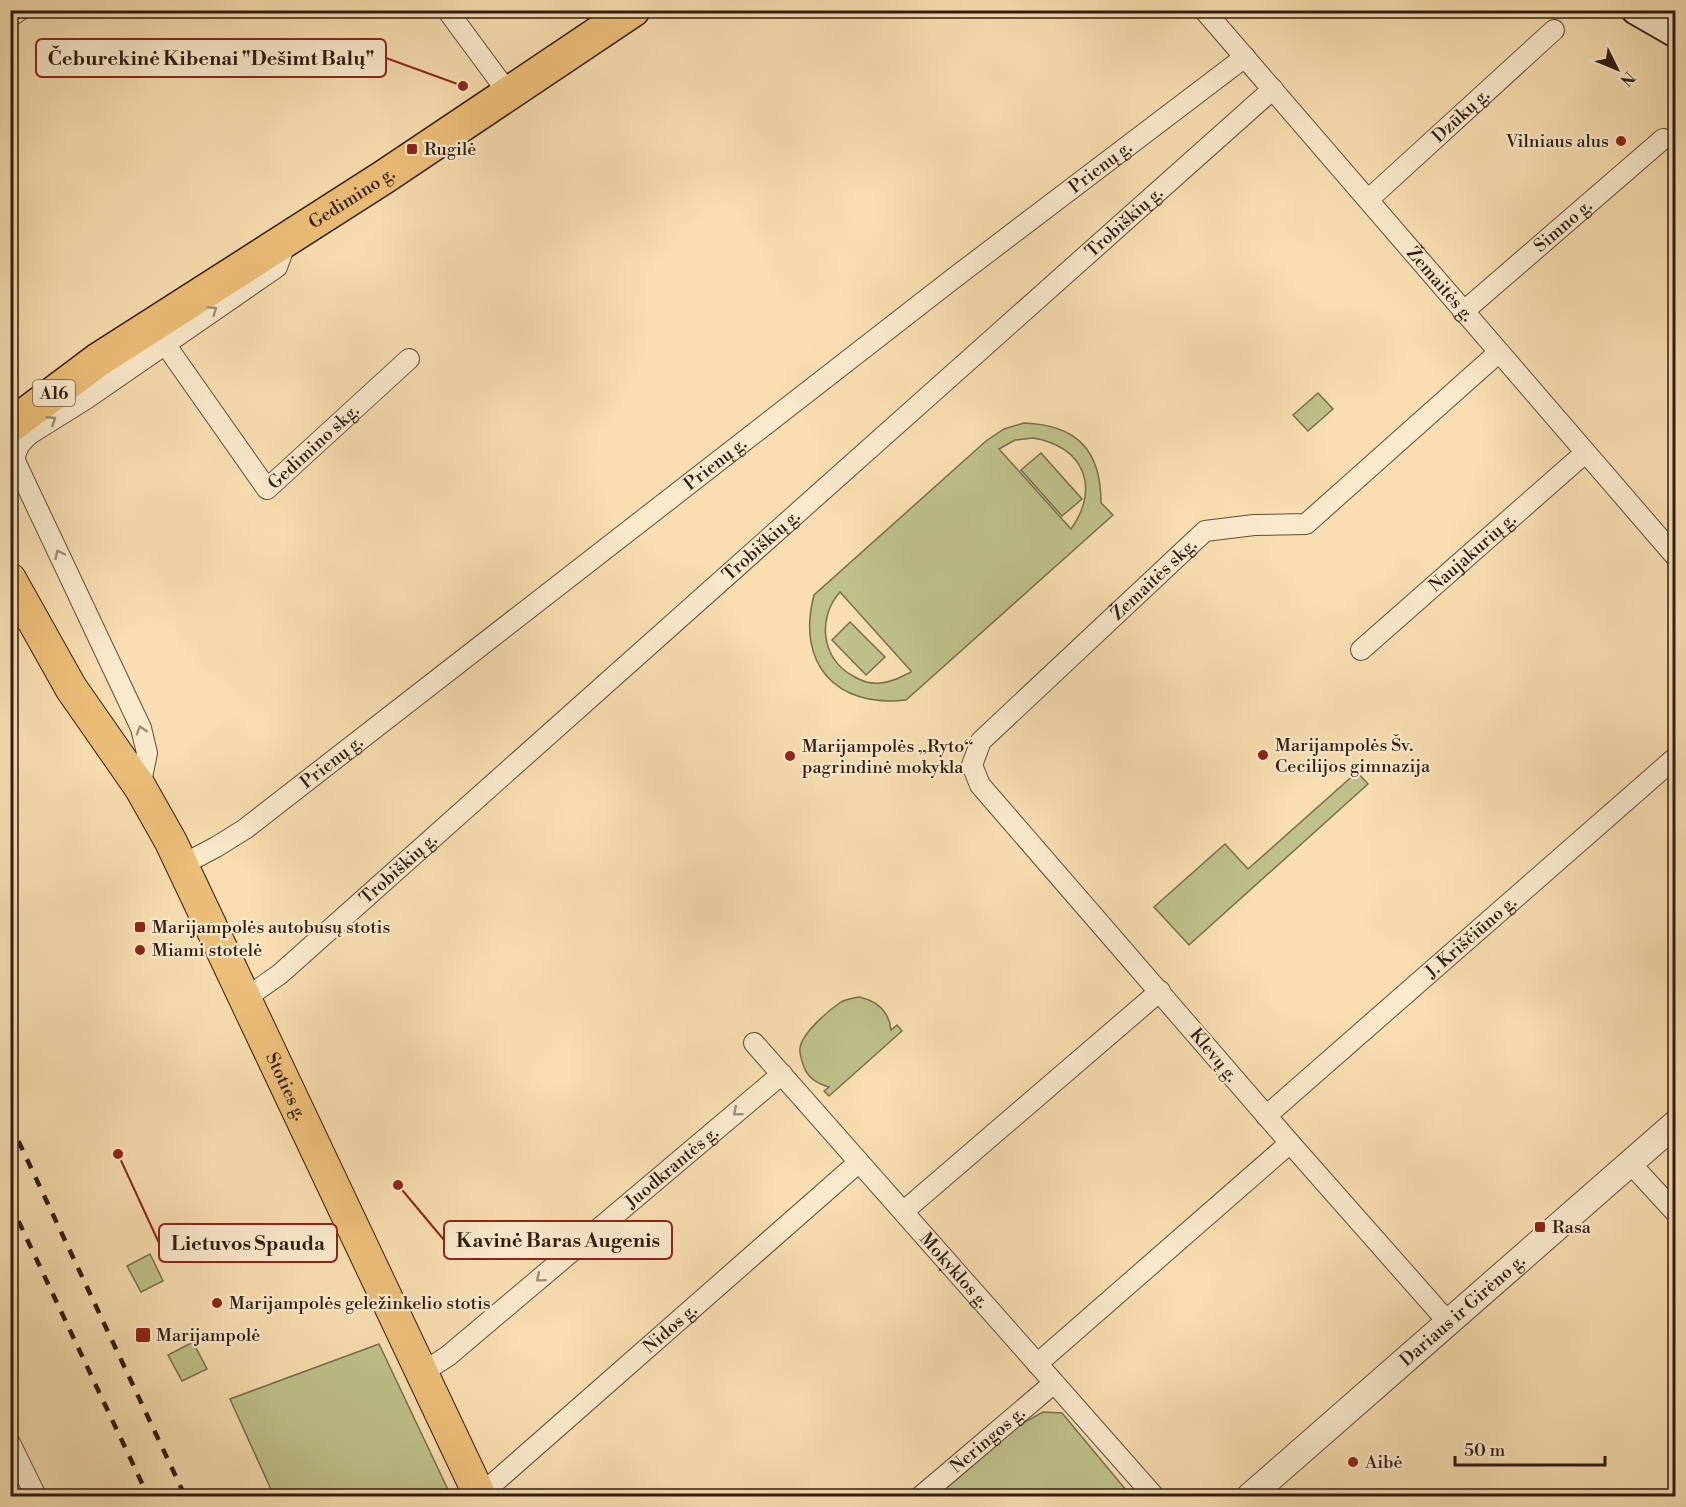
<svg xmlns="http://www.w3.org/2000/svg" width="1686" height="1507" viewBox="0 0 1686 1507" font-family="'Libre Bodoni',serif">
<rect width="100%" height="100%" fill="#f8deb0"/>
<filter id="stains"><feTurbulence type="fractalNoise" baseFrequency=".00333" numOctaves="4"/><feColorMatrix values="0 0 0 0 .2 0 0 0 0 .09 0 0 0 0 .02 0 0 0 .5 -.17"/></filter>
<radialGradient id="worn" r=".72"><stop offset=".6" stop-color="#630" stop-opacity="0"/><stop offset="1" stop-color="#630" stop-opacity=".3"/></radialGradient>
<g fill="#bfc18a" stroke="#776e4f" stroke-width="1.5" fill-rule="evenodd">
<path d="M1318,393L1333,409L1308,431L1293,415Z"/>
<path d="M1024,423C1077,425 1101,450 1101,503L1113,515L906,700C835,708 796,663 814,595L986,441L1004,429ZM1033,438C1083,446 1101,487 1071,529L999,449L1015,440ZM840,592L911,671V672C901,677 892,682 880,683C871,684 861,681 853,676C821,658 817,618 840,592Z"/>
<path d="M1041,453L1082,499L1062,516L1021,470Z"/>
<path d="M850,622L885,657L866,675L832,640Z"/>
<path d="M1357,772L1368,784L1189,945L1154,907L1225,844L1248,869Z"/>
<path d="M859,997C877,1001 889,1011 891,1030L897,1025L902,1031L829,1096L824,1091L829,1087C818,1084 808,1078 804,1067C802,1061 799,1054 800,1048C802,1033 829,1010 841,1002C846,999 853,998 859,997Z"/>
<path d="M150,1254L163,1281L141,1292L127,1266Z"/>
<path d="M193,1342L207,1369L182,1381L168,1355Z"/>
<path d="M379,1344L451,1496H274L230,1399Z"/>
<path d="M1043,1412L1062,1413L1131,1496H937L1021,1424Z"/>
</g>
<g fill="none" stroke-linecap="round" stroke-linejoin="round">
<g stroke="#614c3b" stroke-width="22">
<g id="minor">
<path d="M447,10L509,94"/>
<path id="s1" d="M1204,10L1676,557"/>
<path d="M10,17L20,10"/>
<path id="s2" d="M1369,199L1554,30"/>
<path id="s3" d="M1463,312L1663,139"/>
<path id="s4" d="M165,344L267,489L409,359"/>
<path id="s5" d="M1361,650L1585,453"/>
<path d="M140,787L147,753L141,728L15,461C15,448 21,442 30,434L86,399L277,267L286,242"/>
<path id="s6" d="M182,865L216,847L245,829L954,278L1245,57"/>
<path id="s7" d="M246,998L280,974L1273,89"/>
<path id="s8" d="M754,1043L1154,1496"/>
<path id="s9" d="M1266,1116L1676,757"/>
<path d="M1630,1163L1676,1213"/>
<path d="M904,1211L1160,991"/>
<path id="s10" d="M1448,1322L1290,1143L980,785L972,765L981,741L1205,531L1254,525L1306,524L1498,353"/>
<path d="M1037,1364L1290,1143"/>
<path id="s11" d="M420,1374L448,1356L782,1074"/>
<path d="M10,1443L36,1496"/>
<path id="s12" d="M479,1496L859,1162"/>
<path id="s13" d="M921,1496L1054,1383"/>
</g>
</g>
<g stroke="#614c3b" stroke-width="28">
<g id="tertiary">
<path id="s14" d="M1250,1496L1676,1123"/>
</g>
</g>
<g stroke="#2f1c14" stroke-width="32">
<path id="secondary" d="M1636,10L1676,33"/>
</g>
<g stroke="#2f1c14" stroke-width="34">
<g id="primary">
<path id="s15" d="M10,579L71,688L140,787L171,842L480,1496"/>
</g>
</g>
<g stroke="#2f1c14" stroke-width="36">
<g id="trunk">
<path id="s16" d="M10,426L98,360L384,177L633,10"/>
</g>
</g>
<use href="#minor" stroke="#faeacc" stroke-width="20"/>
<use href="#tertiary" stroke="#faeacc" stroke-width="26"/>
<use href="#secondary" stroke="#faeacc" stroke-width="28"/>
<use href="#primary" stroke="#ecbf78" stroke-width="32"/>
<use href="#trunk" stroke="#ecbf78" stroke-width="33"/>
<g stroke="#2f1c14" stroke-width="4.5" stroke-dasharray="10 10" stroke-linecap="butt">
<path d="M10,1123L185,1496"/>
<path d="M10,1203L148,1496"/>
</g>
</g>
<defs><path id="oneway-chevron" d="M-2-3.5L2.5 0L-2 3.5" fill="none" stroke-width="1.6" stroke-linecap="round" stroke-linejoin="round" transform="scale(1.5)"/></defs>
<g stroke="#9f8d79">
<use href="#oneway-chevron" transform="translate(213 310) rotate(-35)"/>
<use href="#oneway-chevron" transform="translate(52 420) rotate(-33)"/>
<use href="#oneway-chevron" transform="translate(59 554) rotate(-115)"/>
<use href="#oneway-chevron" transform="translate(141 730) rotate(-107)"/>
<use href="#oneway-chevron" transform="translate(737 1112) rotate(140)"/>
<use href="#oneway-chevron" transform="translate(540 1278) rotate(140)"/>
</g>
<g fill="#8f2418" stroke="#faeacc" stroke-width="2">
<circle cx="1621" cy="141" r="6"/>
<rect x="406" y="143" width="12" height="12" rx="3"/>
<circle cx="1263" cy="755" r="6"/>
<circle cx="790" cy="756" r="6"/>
<rect x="134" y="921" width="12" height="12" rx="3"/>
<circle cx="140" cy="950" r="6"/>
<rect x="1534" y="1221" width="12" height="12" rx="3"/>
<circle cx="217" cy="1303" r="6"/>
<rect x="135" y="1327" width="16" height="16" rx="3"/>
<circle cx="1353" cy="1462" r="6"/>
</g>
<g text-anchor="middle" stroke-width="4.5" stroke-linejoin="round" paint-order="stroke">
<rect fill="#faeacc" stroke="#6c5a4b" stroke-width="1.5" x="33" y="380" width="42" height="26" rx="4.5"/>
<g font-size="16" font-weight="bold" fill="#2f1c14">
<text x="54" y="399">A16</text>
</g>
<g font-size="18" fill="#2f1c14" stroke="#faeacc">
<text dy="6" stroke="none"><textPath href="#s2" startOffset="124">Dzūkų g.</textPath></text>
<text dy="6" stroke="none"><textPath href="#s6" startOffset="1154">Prienų g.</textPath></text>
<text dy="6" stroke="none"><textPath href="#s16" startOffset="411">Gedimino g.</textPath></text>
<text dy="6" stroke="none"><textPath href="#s7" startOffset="1172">Trobiškių g.</textPath></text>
<text dy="6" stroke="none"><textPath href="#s3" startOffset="132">Simno g.</textPath></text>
<text dy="6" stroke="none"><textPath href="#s1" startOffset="362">Žemaitės g.</textPath></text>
<text dy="6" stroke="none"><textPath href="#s4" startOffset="240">Gedimino skg.</textPath></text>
<text dy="6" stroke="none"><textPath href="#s6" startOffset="668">Prienų g.</textPath></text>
<text dy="6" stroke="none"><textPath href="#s7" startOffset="686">Trobiškių g.</textPath></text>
<text dy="6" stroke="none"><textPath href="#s5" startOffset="148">Naujakurių g.</textPath></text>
<text dy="6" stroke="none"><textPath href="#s10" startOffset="996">Žemaitės skg.</textPath></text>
<text dy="6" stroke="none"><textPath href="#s6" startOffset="182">Prienų g.</textPath></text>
<text dy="6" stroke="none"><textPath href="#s7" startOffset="200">Trobiškių g.</textPath></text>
<text dy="6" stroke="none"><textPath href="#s9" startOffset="272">J. Kriščiūno g.</textPath></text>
<text transform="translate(1214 1055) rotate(50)" y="6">Klevų g.</text>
<text dy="6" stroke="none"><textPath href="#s15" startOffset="579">Stoties g.</textPath></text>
<text dy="6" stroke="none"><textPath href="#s11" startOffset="326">Juodkrantės g.</textPath></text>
<text dy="6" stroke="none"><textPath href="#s8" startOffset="303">Mokyklos g.</textPath></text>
<text dy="6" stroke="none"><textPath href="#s14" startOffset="282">Dariaus ir Girėno g.</textPath></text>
<text dy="6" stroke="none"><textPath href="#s12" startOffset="254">Nidos g.</textPath></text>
<text dy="6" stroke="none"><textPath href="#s13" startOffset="87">Neringos g.</textPath></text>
</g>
<g font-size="18" fill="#2f1c14" stroke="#faeacc" text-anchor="start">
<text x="1609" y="147" text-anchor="end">Vilniaus alus</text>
<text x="424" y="155">Rugilė</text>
<text x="1275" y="751">Marijampolės Šv.<tspan x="1275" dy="21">Cecilijos gimnazija</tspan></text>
<text x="802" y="752">Marijampolės „Ryto“<tspan x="802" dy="21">pagrindinė mokykla</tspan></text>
<text x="152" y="933">Marijampolės autobusų stotis</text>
<text x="152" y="956">Miami stotelė</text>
<text x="1552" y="1233">Rasa</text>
<text x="229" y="1309">Marijampolės geležinkelio stotis</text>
<text x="156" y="1341">Marijampolė</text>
<text x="1365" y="1468">Aibė</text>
</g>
</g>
<path fill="none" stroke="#8f2418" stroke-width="2" d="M463 86L386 58M398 1185L444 1240M118 1154L159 1243"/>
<g fill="#8f2418" stroke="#faeacc" stroke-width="2">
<circle cx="463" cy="86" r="6"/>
<circle cx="398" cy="1185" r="6"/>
<circle cx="118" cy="1154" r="6"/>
</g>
<g fill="#faeacc" stroke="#8f2418" stroke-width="2">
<rect x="36" y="39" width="350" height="38" rx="6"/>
<rect x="444" y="1221" width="228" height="38" rx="6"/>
<rect x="159" y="1224" width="178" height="38" rx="6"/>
</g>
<g font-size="20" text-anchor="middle" font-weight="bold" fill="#2f1c14">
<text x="211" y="65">Čeburekinė Kibenai "Dešimt Balų"</text>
<text x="558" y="1247">Kavinė Baras Augenis</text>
<text x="248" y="1250">Lietuvos Spauda</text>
</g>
<rect width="1686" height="1507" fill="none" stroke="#f8deb0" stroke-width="36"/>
<rect x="12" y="12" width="1662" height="1483" fill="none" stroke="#2f1c14" stroke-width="3"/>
<rect x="18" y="18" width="1650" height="1471" fill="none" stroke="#2f1c14" stroke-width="1.5"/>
<g transform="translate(1617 69) rotate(133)" stroke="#faeacc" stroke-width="4.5" paint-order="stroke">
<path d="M0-4.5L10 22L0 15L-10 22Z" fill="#2f1c14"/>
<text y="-9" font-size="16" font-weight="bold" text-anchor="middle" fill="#2f1c14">N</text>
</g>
<path d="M1455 1456v9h150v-9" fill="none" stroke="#2f1c14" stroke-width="3"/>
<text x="1464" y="1456" font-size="18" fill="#2f1c14" stroke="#faeacc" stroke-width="4.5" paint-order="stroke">50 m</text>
<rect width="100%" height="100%" filter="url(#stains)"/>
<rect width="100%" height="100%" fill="url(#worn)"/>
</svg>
